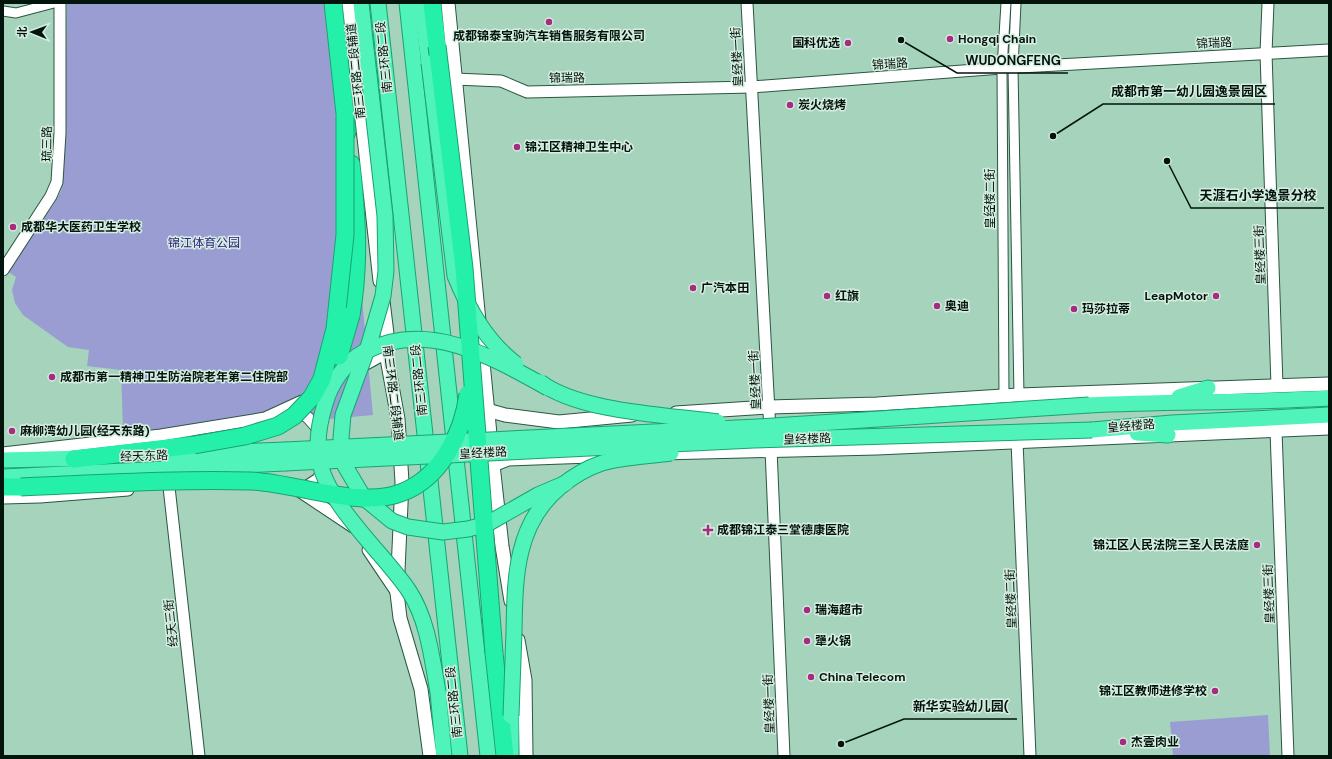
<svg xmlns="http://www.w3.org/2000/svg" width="1332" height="759" viewBox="0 0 1332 759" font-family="'DM Sans','Noto Sans SC',sans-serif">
<rect width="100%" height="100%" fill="#a5d3bb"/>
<g fill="#9a9dd1">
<path d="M67,3H334L373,415L220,429L123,430L121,370L87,366L89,350L68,347L23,315L15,303L12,290L16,277L7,271L54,204L61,191L64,173Z"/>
<path d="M1268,715L1270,756H1173L1170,722Z"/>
</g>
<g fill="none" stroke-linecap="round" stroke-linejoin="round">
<g stroke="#2b5642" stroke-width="11">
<g id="minor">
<path d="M1016,3L1013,68L1019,395"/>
<path d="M3,11L16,13L54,3"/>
<path d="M1004,396L1002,68L1006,3"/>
</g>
</g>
<g stroke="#2b5642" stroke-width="13">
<g id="tertiary">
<path d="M747,3L771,449L784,756"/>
<path d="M1268,3L1266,53L1277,386"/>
<path d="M455,79L501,81L527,92L752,87L1002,68L1329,50"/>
<path d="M3,270L51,196L57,182L60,133V3"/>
<path d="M359,368L386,353"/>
<path d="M294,408C306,415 313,421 320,433"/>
<path d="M1276,431L1288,756"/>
<path d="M1017,441L1030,756"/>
<path d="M3,453L161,435L265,418L302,401"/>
<path d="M169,487L199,756"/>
<path d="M301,490L318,479L325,466"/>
<path d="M299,491L353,527"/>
<path d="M3,498L40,497L128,490"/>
<path d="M368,550L397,593"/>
</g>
</g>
<g stroke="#2b5642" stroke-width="15">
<g id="secondary">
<path d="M349,3L380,281"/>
<path d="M448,3L493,465L502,546L511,601"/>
<path d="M383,301L387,334L386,353L398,419L400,450L402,482L397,593L400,618L421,689L430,756"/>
<path d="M487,410L505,415L559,422L632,415"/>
<path d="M676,413L769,407L877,404L1019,395L1329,384"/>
<path d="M661,453L877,448L1329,428"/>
<path d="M493,465L508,459L618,455"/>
<path d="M518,640L525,680L526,756"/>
</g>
</g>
<g stroke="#19a372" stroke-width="17">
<g id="trunk">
<path d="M361,3L365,40"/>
<path d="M378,3L460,756"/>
<path d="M407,3L488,756"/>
<path d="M421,3L429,63"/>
<path d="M1179,397L1208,388"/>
<path d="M1089,405C1169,401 1249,403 1329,398"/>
<path d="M1092,430L1172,423L1329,415"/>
<path d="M1137,433L1168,435"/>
<path d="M168,455L285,450"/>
<path d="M3,460L86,458"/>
<path d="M3,477L285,463"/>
<path d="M438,692L444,756"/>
<path d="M511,716V755"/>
</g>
</g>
<g stroke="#19a372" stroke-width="19">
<g id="motorway">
<path d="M333,3L347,132"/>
<path d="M432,3L437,46"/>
<path d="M351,164C357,216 360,264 351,315"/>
<path d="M74,459L194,445"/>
<path d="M3,487H21"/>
<path d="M494,653L505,756"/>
</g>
</g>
<use href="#minor" stroke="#fff" stroke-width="9"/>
<use href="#tertiary" stroke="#fff" stroke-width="11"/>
<use href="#secondary" stroke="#fff" stroke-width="13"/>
<use href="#trunk" stroke="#50f3ba" stroke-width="15"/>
<use href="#motorway" stroke="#25f0a9" stroke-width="17"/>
<g stroke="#19a372" stroke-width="17" stroke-linecap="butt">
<g id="trunk-bridge">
<path d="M365,40L385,216L386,271L383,296L369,344L343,415L341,438L345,466L364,498L392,521L408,527L443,532L468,529L487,524L538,495L566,483"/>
<path d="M429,63L455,276C469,310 486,341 516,364"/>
<path d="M540,382C579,412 668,415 718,422"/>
<path d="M285,450L757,427L1089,405"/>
<path d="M285,463L754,440L1092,430"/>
<path d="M438,692C432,659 428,620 409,591C382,550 316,497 318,445C318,431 321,417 325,404C331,383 345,362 364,352C428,319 492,357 548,388"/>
<path d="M511,716C512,688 513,660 514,631C515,578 515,524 560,487C572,477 587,468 602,463C621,457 650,456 671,453"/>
</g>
</g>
<g stroke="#19a372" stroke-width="19" stroke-linecap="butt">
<g id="motorway-bridge">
<path d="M437,46L464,268L494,653"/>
<path d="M339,356L351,315"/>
<path d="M194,445L245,436L278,426L294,416L312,397L322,379L335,329L345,235V117"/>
<path d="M21,487C97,484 174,479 250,481C295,482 360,510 403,492C441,477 463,433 468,394"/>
</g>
</g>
<use href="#trunk-bridge" stroke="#50f3ba" stroke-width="15"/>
<use href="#motorway-bridge" stroke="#25f0a9" stroke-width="17"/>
</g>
<g fill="#a52c81" stroke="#d6ede1" stroke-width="1.5">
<circle cx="549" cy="22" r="4"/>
<circle cx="950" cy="39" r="4"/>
<circle cx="848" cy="43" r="4"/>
<circle cx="790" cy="105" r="4"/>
<circle cx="517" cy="147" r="4"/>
<circle cx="13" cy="227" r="4"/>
<circle cx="693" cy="288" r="4"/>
<circle cx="827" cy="296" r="4"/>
<circle cx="1216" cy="296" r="4"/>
<circle cx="937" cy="306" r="4"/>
<circle cx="1074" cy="309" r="4"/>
<circle cx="52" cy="377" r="4"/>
<circle cx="12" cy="431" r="4"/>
<path d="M706 524h4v4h4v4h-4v4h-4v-4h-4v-4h4z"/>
<circle cx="1257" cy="545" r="4"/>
<circle cx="807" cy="610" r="4"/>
<circle cx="807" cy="641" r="4"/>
<circle cx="811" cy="677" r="4"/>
<circle cx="1215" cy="691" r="4"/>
<circle cx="1123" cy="742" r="4"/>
</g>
<g text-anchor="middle" stroke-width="3" stroke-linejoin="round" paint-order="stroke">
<g font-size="12" font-weight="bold" fill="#03140c" stroke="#d6ede1" text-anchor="start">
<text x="549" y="40" text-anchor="middle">成都锦泰宝驹汽车销售服务有限公司</text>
<text x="958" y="43">Hongqi Chain</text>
<text x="840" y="47" text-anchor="end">国科优选</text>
<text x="798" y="109">炭火烧烤</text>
<text x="525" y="151">锦江区精神卫生中心</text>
<text x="21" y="231">成都华大医药卫生学校</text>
<text x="701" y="292">广汽本田</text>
<text x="835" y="300">红旗</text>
<text x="1208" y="300" text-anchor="end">LeapMotor</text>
<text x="945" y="310">奥迪</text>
<text x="1082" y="313">玛莎拉蒂</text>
<text x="60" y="381">成都市第一精神卫生防治院老年第二住院部</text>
<text x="20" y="435">麻柳湾幼儿园(经天东路)</text>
<text x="717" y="534">成都锦江泰三堂德康医院</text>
<text x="1249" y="549" text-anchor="end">锦江区人民法院三圣人民法庭</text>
<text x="815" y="614">瑞海超市</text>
<text x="815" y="645">犟火锅</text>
<text x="819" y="681">China Telecom</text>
<text x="1207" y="695" text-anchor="end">锦江区教师进修学校</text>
<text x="1131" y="746">杰壹肉业</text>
</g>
<g font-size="12" fill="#03140c" stroke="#d6ede1">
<text transform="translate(1214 43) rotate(-3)" y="4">锦瑞路</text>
<text transform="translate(384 57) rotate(-96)" y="4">南三环路二段</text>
<text transform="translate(737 57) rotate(-93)" y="4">皇经楼一街</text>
<text transform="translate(890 64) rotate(-4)" y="4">锦瑞路</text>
<text transform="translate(356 71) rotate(-96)" y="4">南三环路二段辅道</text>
<text transform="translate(567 78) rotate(-1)" y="4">锦瑞路</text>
<text transform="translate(47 144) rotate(-89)" y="4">琉三路</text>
<text transform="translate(990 199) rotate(-90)" y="4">皇经楼二街</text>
<text transform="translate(1260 255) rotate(-92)" y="4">皇经楼三街</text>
<text transform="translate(419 380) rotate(-96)" y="4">南三环路二段</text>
<text transform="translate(755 380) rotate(-93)" y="4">皇经楼一街</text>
<text transform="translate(393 393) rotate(83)" y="4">南三环路二段辅道</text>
<text transform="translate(1131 426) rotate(-5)" y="4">皇经楼路</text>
<text transform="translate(807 439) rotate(-2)" y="4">皇经楼路</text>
<text transform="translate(483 453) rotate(-3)" y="4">皇经楼路</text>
<text transform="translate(144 456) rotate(-2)" y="4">经天东路</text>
<text transform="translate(1269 594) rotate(-92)" y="4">皇经楼三街</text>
<text transform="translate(1011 599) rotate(-92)" y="4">皇经楼二街</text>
<text transform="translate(171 623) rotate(-96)" y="4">经天三街</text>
<text transform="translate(454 702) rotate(-96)" y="4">南三环路二段</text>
<text transform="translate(769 704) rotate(-92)" y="4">皇经楼一街</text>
</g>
<g font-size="12" fill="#312081" stroke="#d6ede1">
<text x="204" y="247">锦江体育公园</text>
</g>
</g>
<path fill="none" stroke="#03140c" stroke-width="1.5" d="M901 40L957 73H1068M1053 136L1103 104H1275M1167 161L1191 208H1324M841 744L904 719H1017"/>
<g fill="#03140c" stroke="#d6ede1" stroke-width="1.5">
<circle cx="901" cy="40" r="4"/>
<circle cx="1053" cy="136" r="4"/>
<circle cx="1167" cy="161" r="4"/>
<circle cx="841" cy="744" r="4"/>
</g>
<g font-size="13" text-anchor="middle" font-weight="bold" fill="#03140c" stroke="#d6ede1" stroke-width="3" stroke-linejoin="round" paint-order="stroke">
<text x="1013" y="65">WUDONGFENG</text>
<text x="1189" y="96">成都市第一幼儿园逸景园区</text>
<text x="1258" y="200">天涯石小学逸景分校</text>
<text x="961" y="711">新华实验幼儿园(</text>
</g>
<rect width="1332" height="759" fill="none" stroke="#03140c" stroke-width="8"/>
<g transform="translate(32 32) rotate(271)" stroke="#d6ede1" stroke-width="3" paint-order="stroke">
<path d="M0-3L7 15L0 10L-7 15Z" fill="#03140c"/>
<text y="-6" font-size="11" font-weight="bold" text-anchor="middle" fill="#03140c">北</text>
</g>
</svg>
